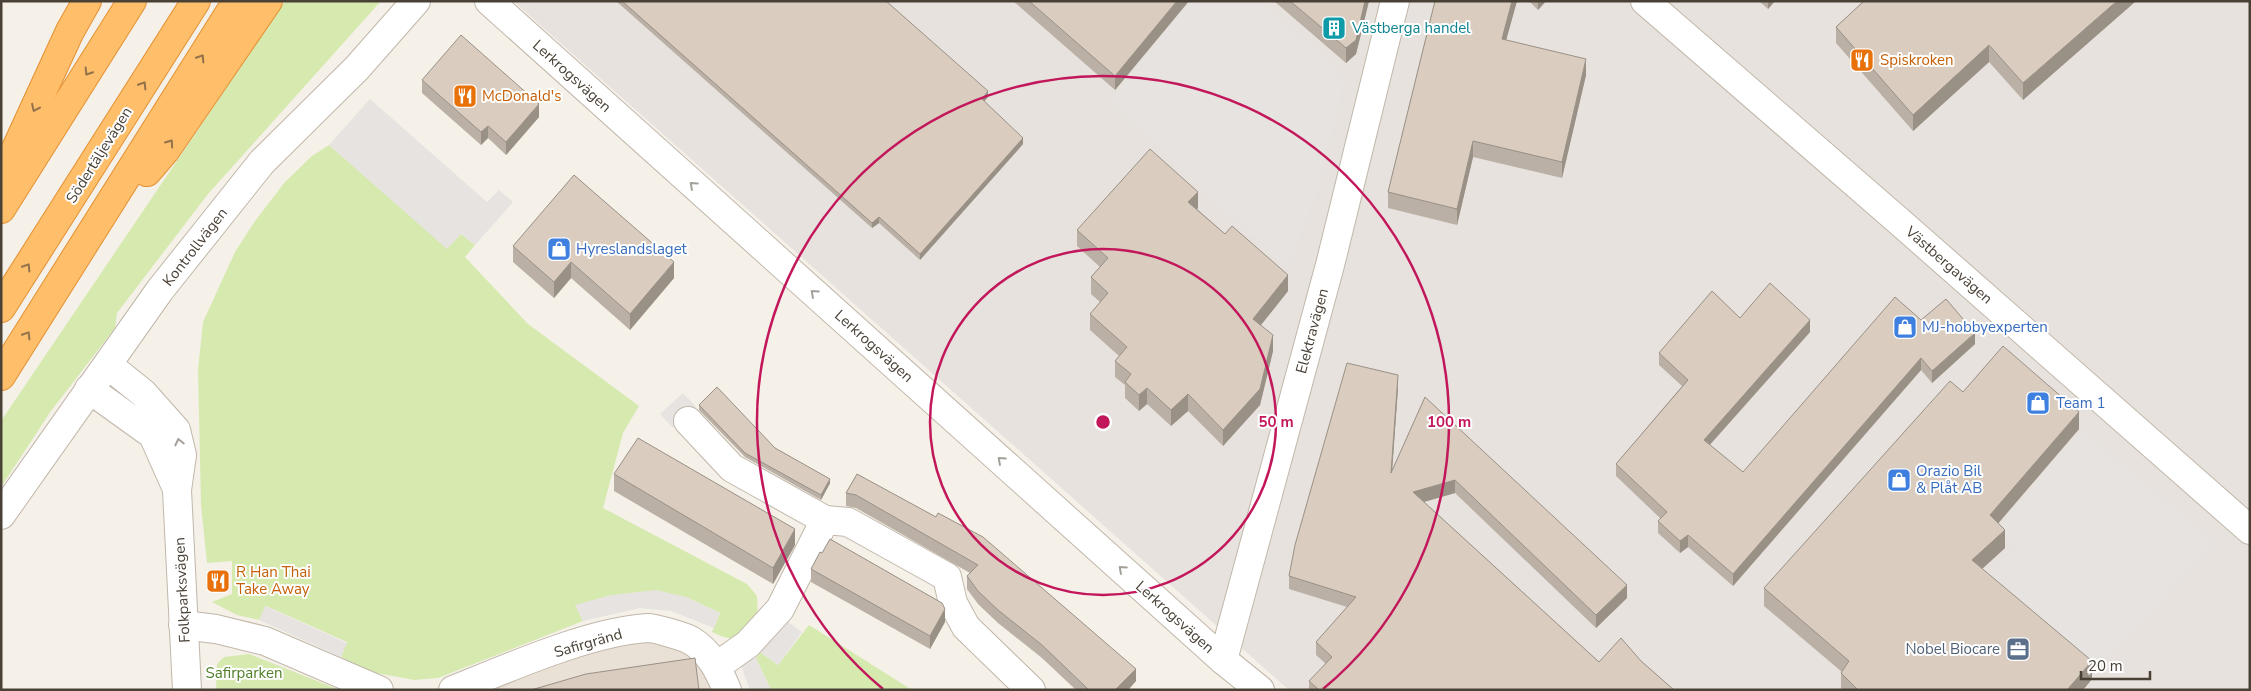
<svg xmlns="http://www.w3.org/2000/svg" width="2251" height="691" viewBox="0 0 2251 691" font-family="'Nunito Sans',sans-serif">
<rect width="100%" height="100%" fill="#f5f0e8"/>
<path fill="#e9e1d6" d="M650,638L684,644L718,690H478L616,641Z"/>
<path fill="#e7e2dd" d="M513,1H2250V690H1289Z"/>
<g fill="#d6eab0">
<path d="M285,1H381L208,194L117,313L115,328L51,411L1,487V421Z"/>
<path d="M329,145L447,248L461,234L475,245L465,257L528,324L639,406L623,433L603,508L747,584L757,596L758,622C741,640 735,643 712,632L720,613L686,597L575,605L583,621L438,678L414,680L371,672L341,657L347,642L266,606L259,620L237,615L212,602L232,594V561L207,563L201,505L198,370L203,322L235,252L255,221L285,182L312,156Z"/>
<path d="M809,625L912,690H771L756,658L760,652L778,665Z"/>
<path d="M249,654L340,690H216L217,664L224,657Z"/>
</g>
<g fill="#e6e3e0">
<path d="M1191,1H1257L1334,65L1343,86L1317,193L1287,269L1110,100Z"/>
<path d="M370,99L487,202L499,190L513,202L475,245L461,234L447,249L329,145Z"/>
<path d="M683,393L696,407L673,428L660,414Z"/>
<path d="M2081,431L2214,543L2094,672L1981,583L2015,546L1995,532Z"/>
<path d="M656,590L686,597L720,613L714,628L671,611L640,608L583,621L575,605L611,595Z"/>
<path d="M265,606L347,643L341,657L259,620Z"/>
<path d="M784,619L802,632L778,665L760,652Z"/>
<path d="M756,658L771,690H750L740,663Z"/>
</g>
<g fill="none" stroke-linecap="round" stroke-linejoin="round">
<g stroke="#c1b7aa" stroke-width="30">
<g id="minor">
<path d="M489,1L1223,660L1260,690"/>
<path d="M1645,1L1901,223L2250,530"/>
<path d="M108,365L143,393L176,430L182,455L177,490L187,690"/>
<path d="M89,389L153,435L177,489"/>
<path d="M688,421L732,468L825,520"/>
<path d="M1,515L160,290L262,162L357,68L416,1"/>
<path d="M183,625L216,629L265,641L379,690"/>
<path d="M1223,660L1330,265L1395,1"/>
<path d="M717,666L748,644L780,609L825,520L848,522L947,577L953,603L966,627L1031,690"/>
<path d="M453,690C508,668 591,631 648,628C655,628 686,637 692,641C710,652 719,671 727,690"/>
</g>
</g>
<g stroke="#e49133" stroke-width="30">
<g id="highway">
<path d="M147,172L165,151L268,1"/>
<path d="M1,181L70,31L87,1"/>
<path d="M1,209L132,1"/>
<path d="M1,308L196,1"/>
<path d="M1,376L237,1"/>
</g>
</g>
<use href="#minor" stroke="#fff" stroke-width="28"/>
<use href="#highway" stroke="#ffbe69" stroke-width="28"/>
</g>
<g fill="#bbb0a5">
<path d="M616,1H886L988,97L984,101L1023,144L920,260L879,223L872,228Z"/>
<path d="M1013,1H1189L1115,90Z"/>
<path d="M1274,1H1369L1356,54L1346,63Z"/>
<path d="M1435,1H1517L1506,40L1586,75L1562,178L1473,157L1457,225L1388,208V192Z"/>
<path d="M1529,1H1546L1538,10Z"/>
<path d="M1759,1H1775L1768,9Z"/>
<path d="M1864,1H2136L2023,100L1989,62L1913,131L1836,43V27Z"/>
<path d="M422,80L539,117L506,155L488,138L481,145L422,93Z"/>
<path d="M1198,208L1197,209L1288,291L1261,325L1273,351L1260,405L1223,446L1188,411L1171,426L1147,404L1139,411L1125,398V385L1115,377V361L1119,356L1090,330V314L1100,302L1091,294V277L1100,267L1077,246V230Z"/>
<path d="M513,246L674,278L630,330L571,278L554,298L513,262Z"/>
<path d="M1740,318L1810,332L1710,445L1743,472L1921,320L1975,344L1932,383L1921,370L1733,586L1688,547L1680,553L1658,533V521L1661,519L1616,476V464L1682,386L1659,365V353Z"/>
<path d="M1398,388L1392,471L1425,397L1627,598L1596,628L1455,493L1424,502L1599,662L1641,661L1674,690H1309V681L1326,664L1316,655V642L1347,607L1289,589V576Z"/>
<path d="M1963,392L2079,429L1998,523L2005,548L1982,569L2092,679L2083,690H1841V673L1842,672L1764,606V588Z"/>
<path d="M699,405L775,448L830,483L821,500L745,457L699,410Z"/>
<path d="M614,474L795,545L773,584L614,491Z"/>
<path d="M857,474L1136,681L1128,690H1076L1042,658L998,623L978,604L967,589V576L970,573L856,508L846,506V493Z"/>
<path d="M822,553L945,622L930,649L811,582V569Z"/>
</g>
<g fill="#999086">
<path d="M1177,1H1189L1115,90V76Z"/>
<path d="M1365,1H1369L1356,54L1346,63V48Z"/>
<path d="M1512,1H1517L1502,55V39Z"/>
<path d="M1538,1H1546L1538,10Z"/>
<path d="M1768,1H1775L1768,9Z"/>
<path d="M2117,1H2136L2023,100V83Z"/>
<path d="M1989,45V62L1913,131V115Z"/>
<path d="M1586,59V75L1562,178V162Z"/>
<path d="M988,91V97L982,104V99Z"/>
<path d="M539,104V117L506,155V142Z"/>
<path d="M488,126V138L481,145V132Z"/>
<path d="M1023,138V144L920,260V254Z"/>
<path d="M1473,141V157L1457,225V209Z"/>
<path d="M1198,192V208L1188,218V202Z"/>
<path d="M879,217V223L872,228V223Z"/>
<path d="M571,262V278L554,298V282Z"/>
<path d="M674,262V278L630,330V314Z"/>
<path d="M1288,275V291L1253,335V319Z"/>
<path d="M1810,320V332L1704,451V440Z"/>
<path d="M1975,333V344L1932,383V371Z"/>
<path d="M1273,335V351L1260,405L1223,446V430Z"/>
<path d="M1921,358V370L1733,586V574Z"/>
<path d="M1398,375V388L1391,486V473Z"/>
<path d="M1147,388V404L1139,411V395Z"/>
<path d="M1188,394V411L1171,426V410Z"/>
<path d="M2079,412V429L1990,533V515Z"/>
<path d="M830,479V483L821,500V495Z"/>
<path d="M1455,480V493L1413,505V492Z"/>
<path d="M795,529V545L773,584V568Z"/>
<path d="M2005,530V548L1972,578V560Z"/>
<path d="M1688,535V547L1680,553V541Z"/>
<path d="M1627,585V598L1596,628V615Z"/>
<path d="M945,609V622L930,649V636Z"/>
<path d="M2092,661V679L2083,690H2067Z"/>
<path d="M1136,669V681L1128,690H1115Z"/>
</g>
<g fill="#dacdc0" stroke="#999086">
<path d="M622,1H886L988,91L982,99L1023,138L920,254L879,217L872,223Z"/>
<path d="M1029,1H1177L1115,76Z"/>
<path d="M1290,1H1365L1356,40L1346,48Z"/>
<path d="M1435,1H1512L1502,39L1586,59L1562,162L1473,141L1457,209L1388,192Z"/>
<path d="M1864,1H2117L2023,83L1989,45L1913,115L1836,27Z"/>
<path d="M461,35L539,104L506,142L488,126L481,132L422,80Z"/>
<path d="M1150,149L1198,192L1188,202L1225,234L1232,226L1288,275L1253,319L1273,335L1260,389L1223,430L1188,394L1171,410L1147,388L1139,395L1125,382L1131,374L1115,361L1127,347L1090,314L1108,293L1091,277L1108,258L1077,230Z"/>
<path d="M574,175L674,262L630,314L571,262L554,282L513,246Z"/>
<path d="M1770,283L1810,320L1704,440L1743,472L1895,297L1921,320L1946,299L1975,333L1932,371L1921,358L1733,574L1688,535L1680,541L1658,521L1667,512L1616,464L1688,380L1659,353L1712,291L1740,318Z"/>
<path d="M2003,346L2079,412L1990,515L2005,530L1972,560L2092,661L2067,690H1858L1841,673L1849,661L1764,588L1950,381L1963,392Z"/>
<path d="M1347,363L1398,375L1391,473L1425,397L1627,585L1596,615L1455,480L1413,492L1599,662L1621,638L1641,661L1674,690H1319L1309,681L1332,657L1316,642L1356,597L1289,576L1295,545Z"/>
<path d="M717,387L775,448L830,479L821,495L745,453L699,405Z"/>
<path d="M638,438L795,529L773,568L614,474Z"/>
<path d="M857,474L936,517L938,513L983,537L1136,669L1115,690H1089L1042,645L998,610L978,591L967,576L978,565L856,495L846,493Z"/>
<path d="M830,539L942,603L945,609L930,636L811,569L820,552L822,553Z"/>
<path d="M695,658L699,690H531L586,674Z"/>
</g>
<defs><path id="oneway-chevron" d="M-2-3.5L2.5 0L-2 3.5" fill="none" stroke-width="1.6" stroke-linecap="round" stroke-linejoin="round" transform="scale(1.25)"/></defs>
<g stroke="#92724a">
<use href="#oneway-chevron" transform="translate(201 58) rotate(-58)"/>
<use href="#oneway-chevron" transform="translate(88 72) rotate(122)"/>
<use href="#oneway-chevron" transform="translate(143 85) rotate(-58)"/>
<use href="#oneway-chevron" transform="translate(35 108) rotate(115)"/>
<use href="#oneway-chevron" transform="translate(170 143) rotate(-55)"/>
<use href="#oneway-chevron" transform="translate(27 267) rotate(-58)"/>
<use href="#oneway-chevron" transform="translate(27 335) rotate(-58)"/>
</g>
<g stroke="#a4a09a">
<use href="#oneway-chevron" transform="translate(693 185) rotate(-138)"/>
<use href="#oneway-chevron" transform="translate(814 293) rotate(-138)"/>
<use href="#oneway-chevron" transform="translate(179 442) rotate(-103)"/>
<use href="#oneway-chevron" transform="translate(1001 460) rotate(-138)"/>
<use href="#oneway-chevron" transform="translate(1122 569) rotate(-138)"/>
</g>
<g fill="none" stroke="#c2185b" stroke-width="2.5">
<circle cx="1103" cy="422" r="173"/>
<path d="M883 689A346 346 0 1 1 1323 689"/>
</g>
<defs>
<g id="building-square" transform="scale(1.25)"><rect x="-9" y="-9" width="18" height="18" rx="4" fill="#0f9aa8" stroke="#fff"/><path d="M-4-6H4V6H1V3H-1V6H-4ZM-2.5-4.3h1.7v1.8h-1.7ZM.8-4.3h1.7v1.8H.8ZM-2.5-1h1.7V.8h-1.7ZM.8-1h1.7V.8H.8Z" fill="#fff"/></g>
<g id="restaurant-square" transform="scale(1.25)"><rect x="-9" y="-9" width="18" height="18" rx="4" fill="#e8710a" stroke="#fff"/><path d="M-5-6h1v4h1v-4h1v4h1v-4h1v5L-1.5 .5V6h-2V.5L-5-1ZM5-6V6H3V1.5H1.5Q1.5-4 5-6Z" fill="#fff"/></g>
<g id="shop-square" transform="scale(1.25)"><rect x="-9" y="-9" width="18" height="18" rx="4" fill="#3f7fe0" stroke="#fff"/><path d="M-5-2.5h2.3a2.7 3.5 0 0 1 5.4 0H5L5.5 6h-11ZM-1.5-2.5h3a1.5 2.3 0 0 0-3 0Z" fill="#fff"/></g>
<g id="office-square" transform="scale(1.25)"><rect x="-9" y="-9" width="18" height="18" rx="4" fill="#5c6f8a" stroke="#fff"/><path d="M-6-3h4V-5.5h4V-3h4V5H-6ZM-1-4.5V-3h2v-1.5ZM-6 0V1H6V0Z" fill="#fff"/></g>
</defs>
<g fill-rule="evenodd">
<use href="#building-square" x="1334" y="28"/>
<use href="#restaurant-square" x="1862" y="60"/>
<use href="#restaurant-square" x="465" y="96"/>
<use href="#shop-square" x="559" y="249"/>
<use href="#shop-square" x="1905" y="327"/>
<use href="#shop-square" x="2038" y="403"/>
<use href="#shop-square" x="1899" y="480"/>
<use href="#restaurant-square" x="218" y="581"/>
<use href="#office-square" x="2018" y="649"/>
</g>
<g text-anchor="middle" stroke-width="4" stroke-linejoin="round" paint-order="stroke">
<g font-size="15" fill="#0d838f" stroke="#fff" text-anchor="start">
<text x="1352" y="33">Västberga handel</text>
</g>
<g font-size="15" fill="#c56008" stroke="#fff" text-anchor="start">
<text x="1880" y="65">Spiskroken</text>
<text x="482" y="101">McDonald's</text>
<text x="236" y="577">R Han Thai<tspan x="236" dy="17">Take Away</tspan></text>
</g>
<g font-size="15" fill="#494036" stroke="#fff">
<text transform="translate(572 76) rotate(42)" y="5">Lerkrogsvägen</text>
<text transform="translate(99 155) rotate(-58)" y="5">Södertäljevägen</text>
<text transform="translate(195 247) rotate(-52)" y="5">Kontrollvägen</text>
<text transform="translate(1949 265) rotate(41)" y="5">Västbergavägen</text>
<text transform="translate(1312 331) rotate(-75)" y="5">Elektravägen</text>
<text transform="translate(874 346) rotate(42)" y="5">Lerkrogsvägen</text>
<text transform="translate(182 590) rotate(-93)" y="5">Folkparksvägen</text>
<text transform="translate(1175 617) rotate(42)" y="5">Lerkrogsvägen</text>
<text transform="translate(588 643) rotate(-16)" y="5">Safirgränd</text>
</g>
<g font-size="15" fill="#366cbe" stroke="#fff" text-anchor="start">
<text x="576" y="254">Hyreslandslaget</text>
<text x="1922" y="332">MJ-hobbyexperten</text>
<text x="2056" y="408">Team 1</text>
<text x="1916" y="476">Orazio Bil<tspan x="1916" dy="17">&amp; Plåt AB</tspan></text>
</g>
<g font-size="15" fill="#4e5e75" stroke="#fff" text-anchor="end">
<text x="2000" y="654">Nobel Biocare</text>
</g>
<g font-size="15" fill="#507e27" stroke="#fff">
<text x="244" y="678">Safirparken</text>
</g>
</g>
<circle cx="1103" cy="422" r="8" fill="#c2185b" stroke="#fff" stroke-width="2.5"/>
<g font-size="15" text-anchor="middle" font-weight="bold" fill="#c2185b" stroke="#fff" stroke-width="4" stroke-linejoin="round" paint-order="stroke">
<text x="1276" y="427">50 m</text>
<text x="1449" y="427">100 m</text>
</g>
<rect width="2251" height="691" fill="none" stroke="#494036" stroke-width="5"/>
<path d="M2081 671v8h69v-8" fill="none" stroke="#494036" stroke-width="2.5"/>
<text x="2088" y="671" font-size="15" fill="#494036" stroke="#ffffff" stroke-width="4" paint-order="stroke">20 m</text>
</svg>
